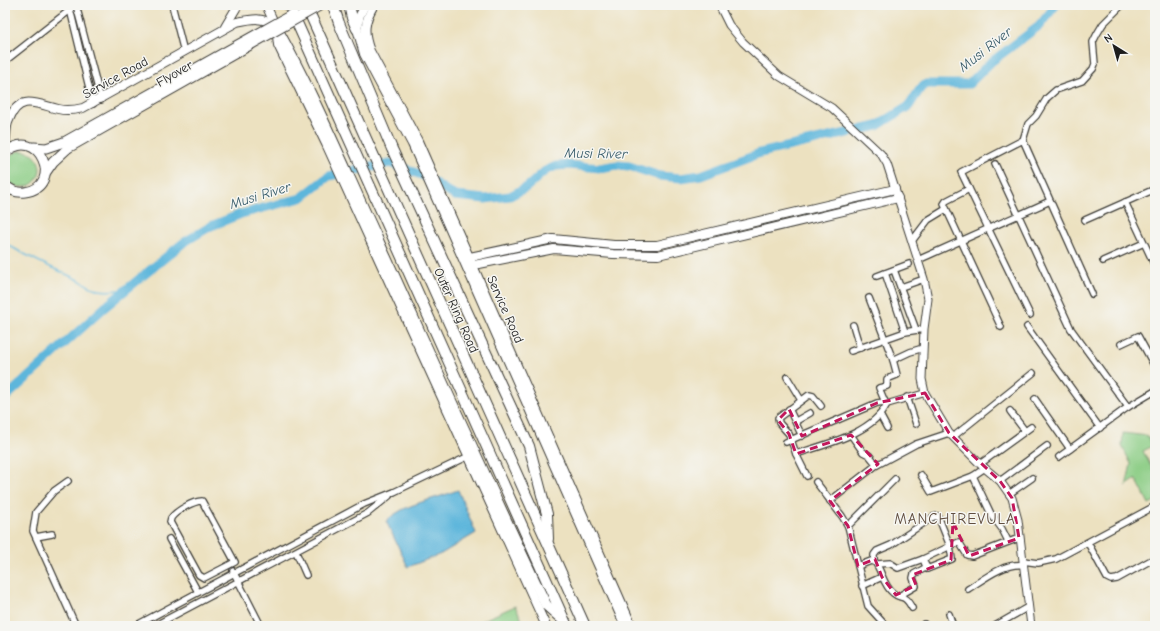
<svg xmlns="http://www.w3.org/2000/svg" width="1160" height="631" viewBox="0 0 1160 631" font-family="'Comic Neue',sans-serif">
<rect width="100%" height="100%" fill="#f6f6f2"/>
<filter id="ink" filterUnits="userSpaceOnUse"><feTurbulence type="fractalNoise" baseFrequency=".025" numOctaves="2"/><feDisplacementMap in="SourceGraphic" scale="8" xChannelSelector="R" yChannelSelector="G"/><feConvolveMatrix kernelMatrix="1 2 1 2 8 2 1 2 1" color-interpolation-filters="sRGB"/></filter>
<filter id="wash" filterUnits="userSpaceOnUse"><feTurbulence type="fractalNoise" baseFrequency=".012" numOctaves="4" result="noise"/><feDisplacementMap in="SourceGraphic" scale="16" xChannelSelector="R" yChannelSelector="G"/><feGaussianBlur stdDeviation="0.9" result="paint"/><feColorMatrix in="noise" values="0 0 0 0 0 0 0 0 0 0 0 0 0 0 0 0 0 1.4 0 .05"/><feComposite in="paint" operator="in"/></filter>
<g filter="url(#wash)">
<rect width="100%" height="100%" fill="#ece1c0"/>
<g fill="#8ccd85" stroke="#547450">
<circle cx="22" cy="169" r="18"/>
<path d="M1123,433L1148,436L1153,446L1143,451L1155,474V501L1149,504L1136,479L1126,486L1131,464L1122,446Z"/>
<path d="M515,606L525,626H470Z"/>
</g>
<path fill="#5db6db" stroke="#3c697c" d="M458,490L476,533L441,554L408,567L386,521C405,503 434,500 458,490Z"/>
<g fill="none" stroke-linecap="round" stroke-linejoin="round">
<path stroke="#5db6db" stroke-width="1.5" d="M5,243C27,257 51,267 74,278C82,281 90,288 99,290C109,292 118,290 127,289"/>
<path stroke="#5db6db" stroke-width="9" d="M5,398L105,307L183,243L211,226L241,214L301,198L329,176L390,163L424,176L455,196L485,199L510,196L527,187L545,171L556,166L569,165L600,168L617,165L629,166L660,176L681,178L701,175L760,153L877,126L909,106L920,89L926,84H969L991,62L1039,26L1056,5"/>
</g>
</g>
<g filter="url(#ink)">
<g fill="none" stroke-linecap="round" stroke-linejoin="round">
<g stroke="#3b3a35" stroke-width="8">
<g id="minor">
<path d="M69,5L93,104"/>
<path d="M76,5L101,100"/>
<path d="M172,5L184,52"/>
<path d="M5,61L70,10"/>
<path d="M1023,140L1028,124L1036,116L1047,98L1056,90L1082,81L1093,69L1095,64L1093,42L1097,34L1103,24L1122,5"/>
<path d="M995,164L1071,329L1128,407"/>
<path d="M969,189L946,201L944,204L1001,327"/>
<path d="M1125,202L1155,266"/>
<path d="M1085,220L1155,189"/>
<path d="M912,241L928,220L946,209"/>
<path d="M918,260L1050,201"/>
<path d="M1103,261L1144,243"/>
<path d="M894,270L916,330"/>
<path d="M885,273L905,332"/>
<path d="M877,276L909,264"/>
<path d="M901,287L924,279"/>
<path d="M869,298L893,360L910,352L923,348"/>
<path d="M1030,315L961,172L1023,140L1092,294"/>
<path d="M853,325L860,348"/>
<path d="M1027,327L1100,428"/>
<path d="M1121,344L1138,336L1155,367"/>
<path d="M851,351L905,332L924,329"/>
<path d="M787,377L801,400"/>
<path d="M907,397L916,424"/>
<path d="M1035,399L1070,449"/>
<path d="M885,402L879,388L887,386V379L897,375L893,360"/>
<path d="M821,406L813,396L809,395L778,418L779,423L789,434L796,454C826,444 872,434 887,404"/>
<path d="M789,409L802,436"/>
<path d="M1010,411L1025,431"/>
<path d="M880,415L887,428"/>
<path d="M796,421L810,413"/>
<path d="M851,435L863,452L869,455L877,465L916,444L949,433"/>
<path d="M953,437L1033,373"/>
<path d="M786,442L877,403L885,402L887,404L925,393"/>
<path d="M796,454L807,476"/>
<path d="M1059,457L1128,407L1155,391"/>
<path d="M980,464L1031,427"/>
<path d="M921,475L931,492L973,476L985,468"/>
<path d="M973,476L991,514L1002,529L1008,541"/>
<path d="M68,481L54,491L36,512L33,531L76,626"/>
<path d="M1000,481L1047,446"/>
<path d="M816,482L842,516L848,526"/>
<path d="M1009,494L1032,478"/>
<path d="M202,501L235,562L204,578L199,575L170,522L171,518C176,511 193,501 202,501Z"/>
<path d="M830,501L879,463"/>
<path d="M36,537L52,534"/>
<path d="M169,539L198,592"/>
<path d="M1088,543L1107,578L1111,580L1117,579L1155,558"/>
<path d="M296,552L306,575"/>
<path d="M874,561V555L877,551L891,545L933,517L938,516L950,546L952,559L927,569L923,559"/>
<path d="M1023,561L1038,563L1056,559L1155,506"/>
<path d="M877,564L890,563L898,568L923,559L959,542L967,555L972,556L1019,538"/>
<path d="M858,566L871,561L875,562C882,571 883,585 893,593C902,601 903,592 912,608"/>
<path d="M233,571L261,626"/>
<path d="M862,586L882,577"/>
<path d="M968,589C984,579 1003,563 1023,565"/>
<path d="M899,596L916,586L913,578L914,574L927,567"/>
<path d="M949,614L953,626"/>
<path d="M924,624V626"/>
<path d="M135,626L364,504L394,492L469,456"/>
<path d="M154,626L368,513L389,496"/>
<path d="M886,626L868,606L848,526L895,479"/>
<path d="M995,626L1028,607"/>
</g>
</g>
<g stroke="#3b3a35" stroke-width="9">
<path id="tertiary" d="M719,5L729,25L743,42L779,76L832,108L881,154L887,164L924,279L928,299L924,329L922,379L925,393L949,433L980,464L1000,481L1012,498L1018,520L1031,626"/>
</g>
<g stroke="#3b3a35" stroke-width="10">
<g id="secondary">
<path d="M266,5L276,27L278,45L326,144L546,626"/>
<path d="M365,5L360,15L357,29L364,54L412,144L625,626"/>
<path d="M374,5C364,21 363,33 370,51L418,141L632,626"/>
<path d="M225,27L238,5"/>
<path d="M5,145C7,137 5,128 9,120C19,93 37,104 58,109C66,111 75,110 83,108L237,22C251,19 263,16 275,26"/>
<path d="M470,257L553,239L614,245H657L895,189"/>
<path d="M474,265L554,249L613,254L658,255L898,198"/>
</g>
</g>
<g stroke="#3b3a35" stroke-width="11">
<g id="primary">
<path d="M34,147L46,148L64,142"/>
<path d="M5,153C39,123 65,187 25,192C17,193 11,191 5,185"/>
<path d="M46,172L53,162L68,148"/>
</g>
</g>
<g stroke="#3b3a35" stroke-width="12">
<g id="motorway">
<path d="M289,5L567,626"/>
<path d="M306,5L585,626"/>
<path d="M333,5L339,23L392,149L529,446L547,514L548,539"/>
<path d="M349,5L352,18L357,29"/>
<path d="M276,27C314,95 344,167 377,238C433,361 488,484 546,605L563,620"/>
</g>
</g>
<use href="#minor" stroke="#fff" stroke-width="5.5"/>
<use href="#tertiary" stroke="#fff" stroke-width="7"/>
<use href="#secondary" stroke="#fff" stroke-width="8"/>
<use href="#primary" stroke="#fff" stroke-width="9"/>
<use href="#motorway" stroke="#fff" stroke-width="10"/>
<g stroke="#3b3a35" stroke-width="11" stroke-linecap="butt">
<g id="primary-bridge">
<path d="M64,142L293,14"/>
<path d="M68,148L321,5"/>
</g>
</g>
<use href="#primary-bridge" stroke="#fff" stroke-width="9"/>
</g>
</g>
<path fill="none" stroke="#c2185b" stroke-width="3" stroke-dasharray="8 5" stroke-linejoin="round" d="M925,393L949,433L1000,481L1012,498L1019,538L969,556L953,522L951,560L912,575L916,585L896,595L882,577L875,559L858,566L848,526L830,501L878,464L851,435L796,454L789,434L778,420L789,409L802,436L877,403Z"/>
<g text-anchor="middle" stroke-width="3" stroke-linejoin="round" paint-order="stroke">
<g font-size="13" fill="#1c1c1c" stroke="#f6f6f2">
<text transform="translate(174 73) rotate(-30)" y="5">Flyover</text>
<text transform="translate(115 77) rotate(-29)" y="5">Service Road</text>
<text transform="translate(506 309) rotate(66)" y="5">Service Road</text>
<text transform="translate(457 310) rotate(66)" y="5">Outer Ring Road</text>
</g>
<g font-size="14" font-style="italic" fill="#365a68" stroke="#f6f6f2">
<text transform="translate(985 49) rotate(-38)" y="5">Musi River</text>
<text transform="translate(596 153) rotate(1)" y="5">Musi River</text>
<text transform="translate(260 195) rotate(-17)" y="5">Musi River</text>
</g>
<g font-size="15" letter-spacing="1" fill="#614f41" stroke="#f6f6f2">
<text x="955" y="524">MANCHIREVULA</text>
</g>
</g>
<rect width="1160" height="631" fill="none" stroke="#f6f6f2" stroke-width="20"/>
<g transform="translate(1114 46) rotate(323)" stroke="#f6f6f2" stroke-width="3" paint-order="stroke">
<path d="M0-3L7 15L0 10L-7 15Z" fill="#1c1c1c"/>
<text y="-6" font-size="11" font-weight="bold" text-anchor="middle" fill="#1c1c1c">N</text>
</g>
</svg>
